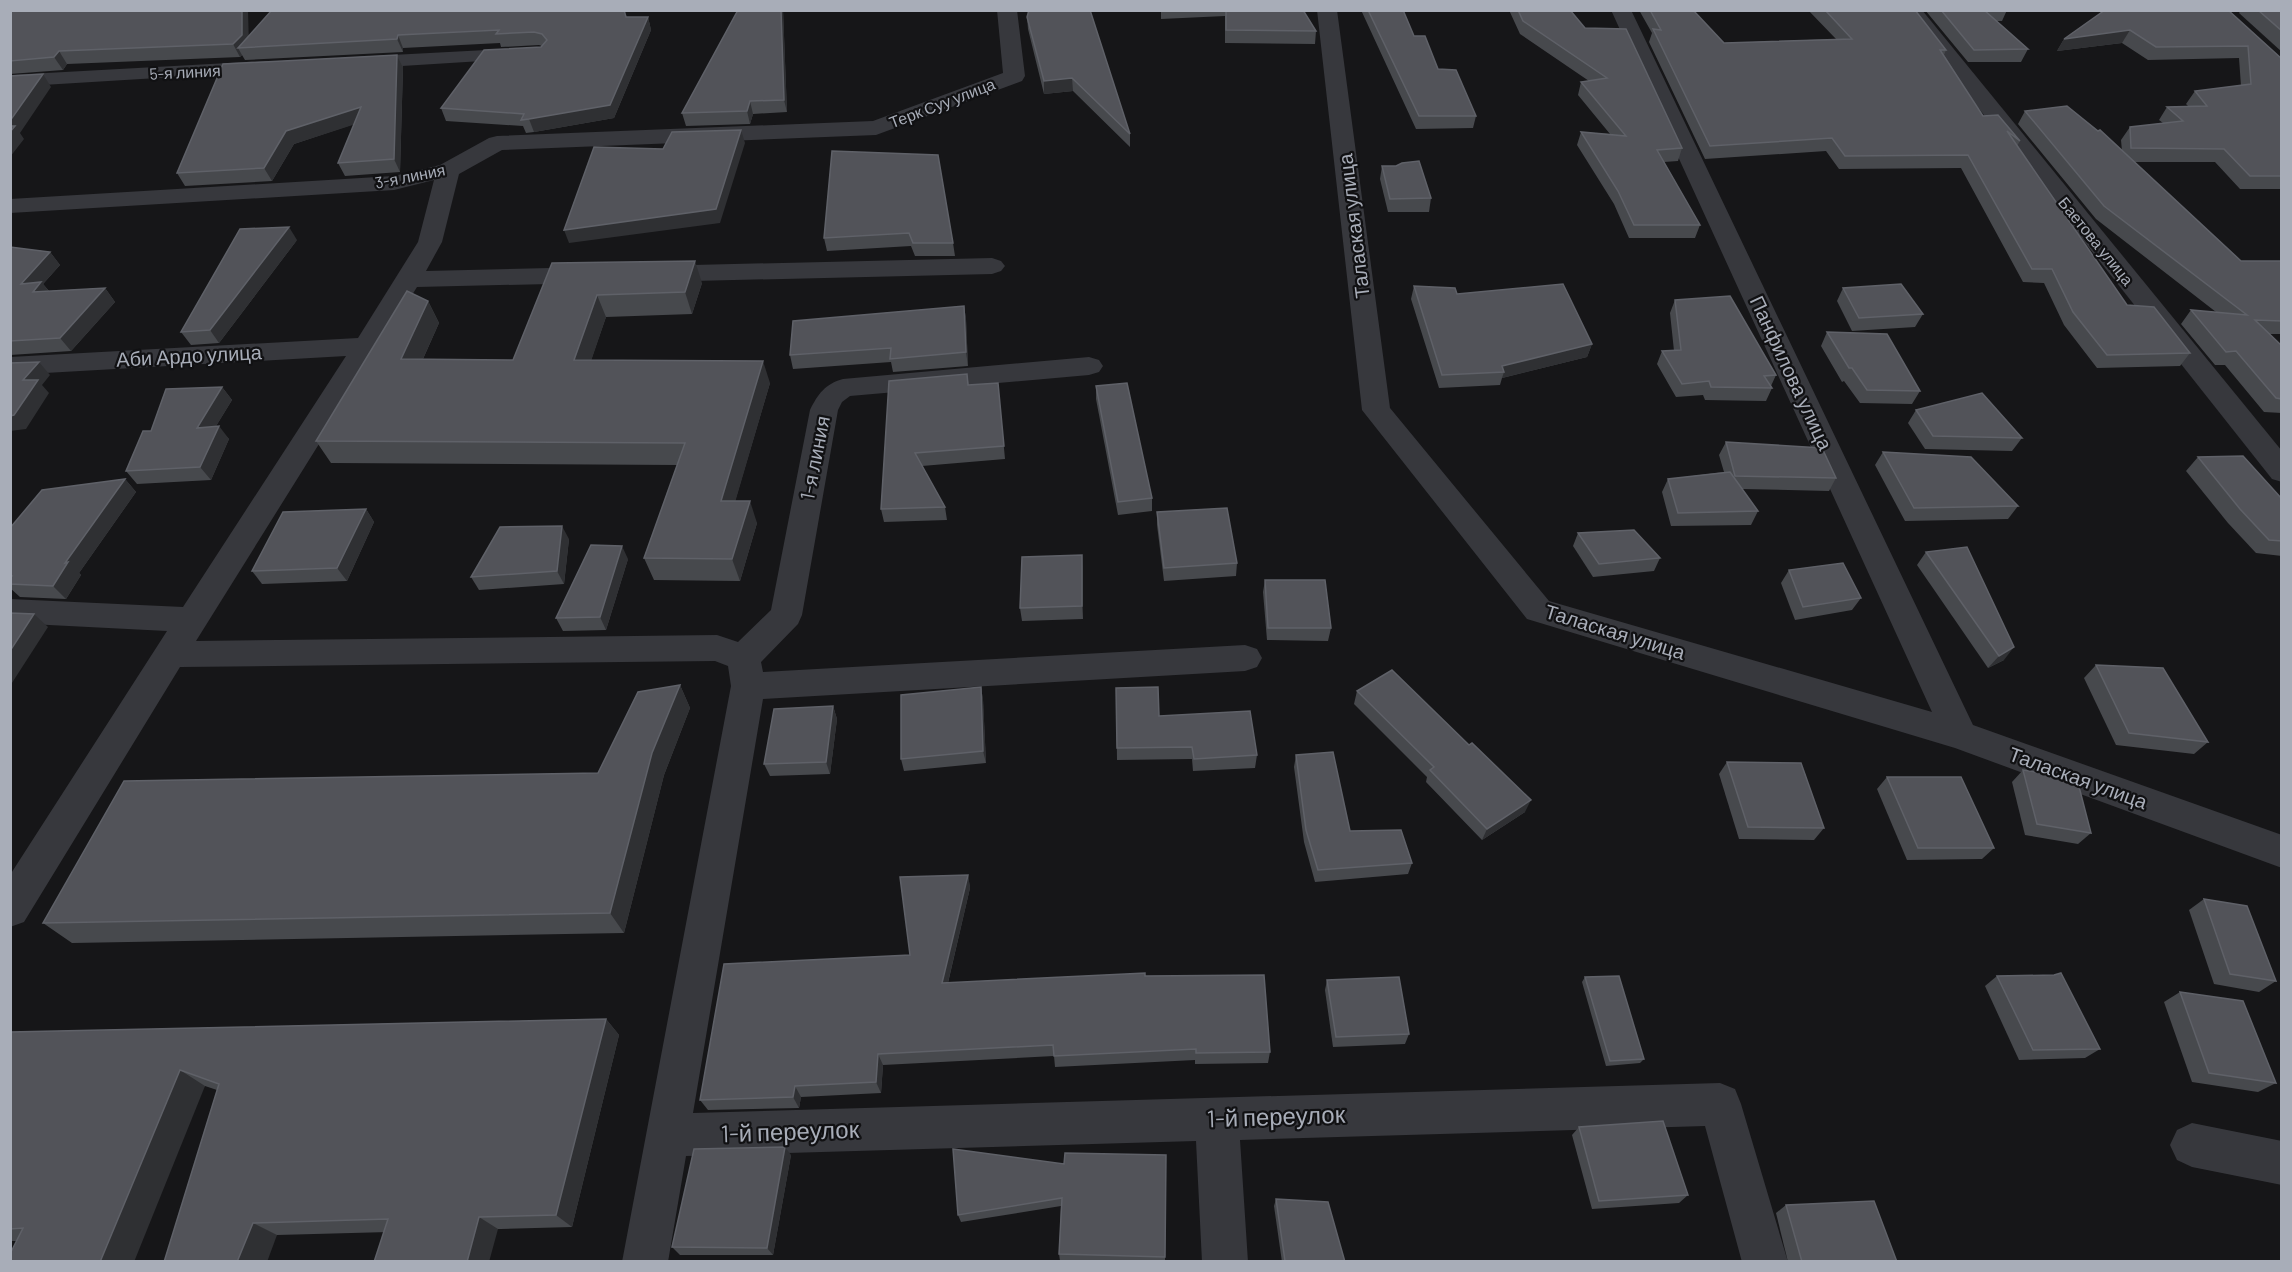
<svg xmlns="http://www.w3.org/2000/svg" width="2292" height="1272" viewBox="0 0 2292 1272" font-family="Barlow,sans-serif">
<rect width="100%" height="100%" fill="#161618"/>
<g fill="none" stroke-linecap="round" stroke-linejoin="round">
<g fill="#37383d" fill-rule="evenodd">
<path d="M997,10H1017L1025,76L1022,81L876,135L502,150L459,174L442,242L426,271L592,267L601,270L605,275L601,280L592,283L417,287L196,641L717,635L738,642L771,610L810,410C818,394 825,384 843,379L1089,357L1099,360L1103,366L1099,372L1089,375L850,396L842,402L838,410L802,615L798,624L761,662L763,672L1245,645L1257,649L1262,658L1257,667L1245,671L763,699L693,1113L1720,1083L1735,1089L1741,1104L1788,1262H1742L1705,1126L1240,1140L1248,1262H1202L1196,1141L686,1156L668,1262H622L731,686L728,666L715,661L180,667L24,922L10,927V875L167,631L10,623V599L183,607L346,356L10,375V357L358,338L418,242L434,180L394,190L10,213V199L394,176L440,165L489,138L497,136L873,121L1003,73Z"/>
<path d="M1317,10H1337L1390,408L1549,601L1932,712L1611,10H1631L1973,725L2282,835V868L1955,748L1527,619L1362,410Z"/>
<path d="M1901,10H1922L2282,451V482L2272,479Z"/>
<path d="M524,48L531,50L534,54L531,58L354,69L347,67L343,63L347,59L354,57Z"/>
<path d="M266,61L273,63L277,67L273,71L10,87V75Z"/>
<path d="M992,258L1001,261L1005,266L1001,271L992,274L652,282L643,279L639,274L643,269L652,266Z"/>
<path d="M2192,1123L2282,1141V1185L2192,1167L2177,1160L2170,1145L2177,1130Z"/>
</g>
</g>
<g fill="#47494d">
<path d="M10,10L249,36L626,17H648L651,30L614,118L534,132L526,133L523,126L446,121L441,108L542,46L539,45L501,47L500,43L403,48V52L245,60L242,55L240,57L67,64L63,70L10,74Z"/>
<path d="M738,10H783L787,112L753,114L750,124L686,126L682,113Z"/>
<path d="M1161,10H1303L1316,31L1315,44L1225,43V16L1161,19Z"/>
<path d="M1361,10H1403L1414,36L1438,69L1476,116L1473,128L1416,129Z"/>
<path d="M1509,10H1570L1682,148L1678,161L1664,162L1700,225L1695,238H1629L1614,204L1577,145L1581,132L1610,134L1578,95L1581,82L1589,81L1520,34Z"/>
<path d="M1639,10H1693L1724,43L1836,39L1808,10H1915L1946,50L1944,55L1983,116L1998,115L2020,141L2017,146L2127,305L2190,353L2180,366L2097,368L2064,325L2044,283L2023,282L1961,168L1839,169L1826,151L1705,159L1649,42L1652,33Z"/>
<path d="M1925,10H2007L2002,21H1996L2028,49L2021,62H1968Z"/>
<path d="M2228,10L2282,59V189H2240L2215,162H2134L2241,261H2282V334H2269L2282,346V413L2264,412L2225,365H2215L2181,324L2191,310L2216,312L2096,219L2018,124L2025,111L2122,151L2121,140L2130,127L2163,123L2159,120L2167,107L2188,106L2186,104L2195,91L2241,86L2239,58L2148,60L2122,43L2057,51L2064,39Z"/>
<path d="M2241,10H2282V52L2239,13Z"/>
<path d="M1027,17L1130,134V147L1073,91L1044,94L1028,29Z"/>
<path d="M397,55L403,67L400,172L345,176L338,163L354,124L294,144L272,181L185,186L177,173Z"/>
<path d="M832,151L953,243L955,256H915L911,246L827,251L824,238Z"/>
<path d="M1382,166H1396L1431,198L1429,212H1388L1380,179Z"/>
<path d="M297,240L219,343L191,345L181,332Z"/>
<path d="M10,247L50,252L60,265L43,284L49,291L105,288L115,302L71,351L10,355Z"/>
<path d="M552,263L702,283L692,314L606,317L591,360L770,383L735,501L757,523L740,581L654,580L644,558L678,465L331,463L316,441L428,301L439,323L423,359L513,360Z"/>
<path d="M1414,286L1457,294L1592,344L1587,357L1502,378L1500,385L1439,388L1411,299Z"/>
<path d="M1843,288L1923,314L1915,327L1852,331L1837,301Z"/>
<path d="M1675,300L1776,375L1771,386L1772,388L1766,401L1705,400L1703,395L1676,397L1657,364L1662,351H1674L1670,313Z"/>
<path d="M964,306L966,319L968,366L893,372L891,362L793,369L790,355Z"/>
<path d="M1827,332L1920,391L1912,404L1860,403L1844,381L1842,382L1821,346Z"/>
<path d="M967,374L969,385L998,383L1005,459L922,466L945,507L947,520L884,522L881,509L889,381Z"/>
<path d="M1096,386L1152,498V511L1118,515L1096,399Z"/>
<path d="M222,387L232,400L216,426L229,439L211,480L137,484L126,471L151,431Z"/>
<path d="M1916,410L2022,438L2012,451L1925,449L1908,423Z"/>
<path d="M1726,442L1836,478L1829,491L1742,489L1758,511L1751,525L1671,526L1662,492L1668,479L1724,472L1719,455Z"/>
<path d="M1883,452L2018,506L2008,519L1905,521L1875,465Z"/>
<path d="M2198,457L2282,499V556L2256,553L2228,523L2186,471Z"/>
<path d="M125,479L136,492L79,573L81,575L66,599L20,597L10,588V528Z"/>
<path d="M366,509L374,522L347,581L262,584L252,571Z"/>
<path d="M1157,512L1237,563L1236,576L1164,581L1157,525Z"/>
<path d="M1578,533L1660,558L1654,571L1593,577L1573,546Z"/>
<path d="M569,539L564,584L479,590L471,577Z"/>
<path d="M1926,552L2004,660L1988,668L1917,565Z"/>
<path d="M628,559L606,630L563,631L556,618Z"/>
<path d="M1083,568V619L1022,621L1020,608Z"/>
<path d="M1789,570L1861,598L1852,610L1795,620L1781,583Z"/>
<path d="M1265,580L1331,628L1328,641L1267,640L1263,592Z"/>
<path d="M2096,665L2208,742L2194,754L2116,745L2084,678Z"/>
<path d="M680,685L690,708L664,775L624,933L72,943L43,923L598,773Z"/>
<path d="M981,687L983,700L986,763L904,771L901,759Z"/>
<path d="M1116,688L1159,716L1257,755L1255,768L1193,771L1192,759L1117,760Z"/>
<path d="M1357,691L1525,812L1482,840L1426,782L1427,777L1354,704Z"/>
<path d="M833,706L837,719L830,774L770,776L764,764Z"/>
<path d="M1296,755L1350,831L1412,863L1408,874L1315,882L1304,842L1294,767Z"/>
<path d="M1727,762L1824,828L1814,840L1739,839L1719,774Z"/>
<path d="M2023,770L2091,833L2078,844L2025,835L2012,782Z"/>
<path d="M1887,777L1994,848L1982,859L1907,860L1877,789Z"/>
<path d="M968,875L970,888L948,983L1145,976L1270,1052L1268,1063L1195,1064V1060L1055,1067L1054,1056L883,1065L881,1093L801,1097L799,1108L708,1110L700,1100L910,955Z"/>
<path d="M2204,899L2276,981L2259,992L2214,984L2189,910Z"/>
<path d="M1997,976L2100,1049L2085,1058L2019,1060L1985,986Z"/>
<path d="M1585,977L1644,1059L1640,1063L1606,1066L1582,982Z"/>
<path d="M1327,980L1409,1034L1405,1044L1333,1047L1325,990Z"/>
<path d="M2180,992L2276,1083L2258,1092L2192,1082L2164,1002Z"/>
<path d="M606,1019L619,1035L572,1227L277,1235L164,1262L217,1090L205,1086L16,1241H10V1032Z"/>
<path d="M1579,1127L1688,1195L1679,1203L1592,1209L1572,1135Z"/>
<path d="M791,1155L773,1255H680L672,1247Z"/>
<path d="M1166,1155L1165,1262L1060,1261L1059,1254L1061,1206L961,1222L958,1215L1064,1164Z"/>
<path d="M1276,1199L1345,1262H1282L1274,1206Z"/>
<path d="M1786,1205L1897,1262H1788L1776,1213Z"/>
</g>
<g fill="#2f3033">
<path d="M242,10H248L249,47L238,48L242,55L240,57L233,44Z"/>
<path d="M781,10H783L787,112L784,100Z"/>
<path d="M648,17L651,30L614,118L534,132L529,119Z"/>
<path d="M2130,30L2122,43L2057,51L2064,39Z"/>
<path d="M398,35L403,48V52L397,39Z"/>
<path d="M59,51L67,64L63,70L54,57Z"/>
<path d="M397,55L403,67L400,172L394,159Z"/>
<path d="M43,74L51,87L20,133L24,139L10,157V121Z"/>
<path d="M1072,78L1073,91L1044,94V81Z"/>
<path d="M750,101L753,114L750,124L747,111Z"/>
<path d="M361,107L368,120L294,144L272,181L264,168L286,131Z"/>
<path d="M741,130L745,143L720,223L569,243L564,230Z"/>
<path d="M289,227L297,240L219,343L210,330Z"/>
<path d="M50,252L60,265L43,284L52,295L44,305L21,284Z"/>
<path d="M695,261L702,283L692,314L685,292Z"/>
<path d="M105,288L115,302L71,351L60,338Z"/>
<path d="M597,295L606,317L584,382L574,360Z"/>
<path d="M428,301L439,323L413,381L401,359Z"/>
<path d="M964,306L966,319L968,366L966,352Z"/>
<path d="M1592,344L1587,357L1502,378L1504,372L1502,366Z"/>
<path d="M763,361L770,383L729,523L721,501Z"/>
<path d="M39,362L50,375L42,385L49,393L26,429L10,431V416L23,380Z"/>
<path d="M222,387L232,400L207,441L197,428Z"/>
<path d="M219,426L229,439L211,480L200,467Z"/>
<path d="M125,479L136,492L79,573L81,575L66,599L53,586L65,563Z"/>
<path d="M750,501L757,523L740,581L732,559Z"/>
<path d="M366,509L374,522L347,581L337,568Z"/>
<path d="M562,526L569,539L564,584L557,571Z"/>
<path d="M622,546L628,559L606,630L600,617Z"/>
<path d="M1082,555L1083,568V619L1082,606Z"/>
<path d="M34,614L48,627L10,686V651Z"/>
<path d="M2014,647L2004,660L1988,668L1999,656Z"/>
<path d="M680,685L690,708L664,775L624,933L610,913L652,753Z"/>
<path d="M981,687L983,700L986,763L983,751Z"/>
<path d="M833,706L837,719L830,774L826,762Z"/>
<path d="M1531,800L1525,812L1482,840L1487,829Z"/>
<path d="M968,875L970,888L945,995L942,983Z"/>
<path d="M606,1019L619,1035L572,1227L556,1215Z"/>
<path d="M878,1054L883,1065L881,1093L876,1082Z"/>
<path d="M180,1070L205,1086L134,1262H100Z"/>
<path d="M795,1086L801,1097L799,1108L793,1097Z"/>
<path d="M785,1147L791,1155L773,1255L767,1248Z"/>
<path d="M479,1217L498,1229L489,1262H467Z"/>
<path d="M253,1223L277,1235L267,1262H237Z"/>
</g>
<g fill="#525359" stroke="#5f6168" stroke-width="1.5">
<path d="M10,10H242V35L233,44L59,51L54,57L10,61Z"/>
<path d="M272,10H624L626,17H648L610,105L529,119L521,120L524,114L441,108L484,50L541,47L547,40L542,34L534,32L496,34L499,30L398,35L397,39L238,48Z"/>
<path d="M738,10H781L784,100L750,101L747,111L682,113Z"/>
<path d="M1029,10H1090L1130,134L1072,78L1044,81L1027,17Z"/>
<path d="M1226,10H1303L1316,31L1226,30Z"/>
<path d="M1368,10H1403L1414,36H1425L1438,69L1456,70L1476,116H1419Z"/>
<path d="M1518,10H1570L1585,28L1626,29L1682,148L1657,150L1700,225H1634L1618,191L1581,132L1626,136L1581,82L1607,78L1523,21Z"/>
<path d="M1650,10H1693L1724,43L1852,39L1825,10H1915L1946,50H1940L1983,116L1998,115L2020,141L2007,131L2127,305L2154,307L2190,353L2107,355L2073,312L2052,269H2032L1968,155L1845,156L1832,138L1710,146L1653,29L1661,30Z"/>
<path d="M1941,10H1984L2028,49L1974,50Z"/>
<path d="M2105,10H2228L2282,59V176H2250L2224,149L2131,148L2130,127L2183,121L2167,107L2207,106L2195,91L2251,84L2248,46L2156,47L2130,30L2064,39Z"/>
<path d="M2258,10H2282V31Z"/>
<path d="M397,55L394,159L338,163L361,107L286,131L264,168L177,173L223,64Z"/>
<path d="M43,74L10,121V76Z"/>
<path d="M2067,106L2098,131L2100,130L2241,261H2282V321L2255,320L2282,346V399L2276,398L2236,351L2226,352L2191,310L2247,315L2104,206L2025,111Z"/>
<path d="M10,126H15L10,132Z"/>
<path d="M741,130L716,209L564,230L594,147L663,149L672,132Z"/>
<path d="M832,151L938,155L953,243H913L909,233L824,238Z"/>
<path d="M1419,161L1431,198L1390,199L1382,166H1396L1402,163Z"/>
<path d="M289,227L210,330L181,332L240,229Z"/>
<path d="M10,247L50,252L21,284L41,282L33,292L105,288L60,338L10,341Z"/>
<path d="M695,261L685,292L597,295L574,360L763,361L721,501H750L732,559L644,558L685,443L316,441L407,291L428,301L401,359L513,360L552,263Z"/>
<path d="M1563,284L1592,344L1502,366L1504,372L1442,375L1414,286L1455,288L1457,294Z"/>
<path d="M1901,284L1923,314L1859,318L1843,288Z"/>
<path d="M1730,296L1776,375L1764,376L1772,388L1711,387L1709,381L1682,384L1662,351L1681,350L1675,300Z"/>
<path d="M964,306L966,352L890,359L891,348L790,355L793,321Z"/>
<path d="M1827,332L1887,334L1920,391L1867,390L1852,368H1849Z"/>
<path d="M39,362L23,380H38L14,415L10,416V363Z"/>
<path d="M967,374L968,385L998,383L1004,446L915,453L945,507L881,509L889,381Z"/>
<path d="M1127,383L1152,498L1118,502L1096,386Z"/>
<path d="M222,387L197,428L219,426L200,467L126,471L143,431H151L166,389Z"/>
<path d="M1982,393L2022,438L1933,436L1916,410Z"/>
<path d="M1726,442L1822,448L1836,478L1735,476Z"/>
<path d="M1883,452L1971,457L2018,506L1914,508Z"/>
<path d="M2243,456L2282,499V541L2269,540L2240,509L2198,457Z"/>
<path d="M1730,472L1758,511L1678,513L1668,479Z"/>
<path d="M125,479L65,563L68,562L53,586L10,584V579L12,576H10V528L42,490Z"/>
<path d="M1227,508L1237,563L1164,568L1157,512Z"/>
<path d="M366,509L337,568L252,571L283,512Z"/>
<path d="M562,526L557,571L471,577L500,527Z"/>
<path d="M1634,530L1660,558L1599,564L1578,533Z"/>
<path d="M591,545L622,546L600,617L556,618Z"/>
<path d="M1967,547L2014,647L1999,656L1926,552Z"/>
<path d="M1082,555V606L1020,608L1022,557Z"/>
<path d="M1843,563L1861,598L1803,607L1789,570Z"/>
<path d="M1265,580H1325L1331,628H1268Z"/>
<path d="M10,613L34,614L10,651Z"/>
<path d="M2096,665L2163,668L2208,742L2129,733Z"/>
<path d="M1392,670L1469,745L1472,743L1531,800L1487,829L1430,770L1434,767L1357,691Z"/>
<path d="M680,685L652,753L610,913L43,923L124,781L598,773L638,692Z"/>
<path d="M981,687L983,751L901,759V695Z"/>
<path d="M1158,687L1159,716L1250,711L1257,755L1194,759L1192,747L1117,748L1116,688Z"/>
<path d="M833,706L826,762L764,764L774,709Z"/>
<path d="M1333,752L1350,831L1401,830L1412,863L1318,870L1306,830L1296,755Z"/>
<path d="M1727,762L1801,763L1824,828L1748,827Z"/>
<path d="M2023,770L2077,779L2091,833L2037,824Z"/>
<path d="M1887,777H1961L1994,848H1918Z"/>
<path d="M968,875L942,983L1145,973V976L1264,975L1270,1052L1196,1053V1049L1054,1056L1053,1045L878,1054L876,1082L795,1086L793,1097L700,1100L724,964L910,955L900,877Z"/>
<path d="M2204,899L2247,906L2276,981L2230,974Z"/>
<path d="M2061,973L2100,1049L2033,1050L1997,976L2054,975Z"/>
<path d="M1619,976L1644,1059L1610,1061L1585,977Z"/>
<path d="M1399,977L1409,1034L1336,1037L1327,980Z"/>
<path d="M2180,992L2243,1001L2276,1083L2209,1073Z"/>
<path d="M606,1019L556,1215L479,1217L467,1262H374L388,1219L253,1223L237,1262H164L219,1084L180,1070L100,1262H10V1254L23,1228L10,1229V1032Z"/>
<path d="M1663,1121L1688,1195L1599,1201L1579,1127Z"/>
<path d="M785,1147L767,1248L672,1247L694,1149Z"/>
<path d="M953,1149L1064,1164L1065,1153L1166,1155L1165,1257L1059,1254L1062,1198L958,1215Z"/>
<path d="M1276,1199L1328,1202L1345,1262L1285,1261Z"/>
<path d="M1874,1201L1897,1262H1802L1786,1205Z"/>
</g>
<g text-anchor="middle" stroke-width="4.5" stroke-linejoin="round" paint-order="stroke">
<g font-size="16" fill="#a8adb8" stroke="#111113">
<text transform="translate(185 72) rotate(-3)" y="6">5-я линия</text>
<text transform="translate(942 103) rotate(-21)" y="6">Терк Суу улица</text>
<text transform="translate(410 176) rotate(-11)" y="6">3-я линия</text>
<text transform="translate(2096 241) rotate(51)" y="6">Баетова улица</text>
</g>
<g font-size="20" fill="#a8adb8" stroke="#111113">
<text transform="translate(1354 226) rotate(-97)" y="7">Талаская улица</text>
<text transform="translate(189 356) rotate(-3)" y="7">Аби Ардо улица</text>
<text transform="translate(1791 373) rotate(65)" y="7">Панфилова улица</text>
<text transform="translate(815 458) rotate(-79)" y="7">1-я линия</text>
<text transform="translate(1615 632) rotate(17)" y="7">Талаская улица</text>
<text transform="translate(2078 778) rotate(20)" y="7">Талаская улица</text>
</g>
<g font-size="24" fill="#a8adb8" stroke="#111113">
<text transform="translate(1276 1117) rotate(-2)" y="8">1-й переулок</text>
<text transform="translate(790 1132) rotate(-2)" y="8">1-й переулок</text>
</g>
</g>
<rect width="2292" height="1272" fill="none" stroke="#a8adb8" stroke-width="24"/>
</svg>
